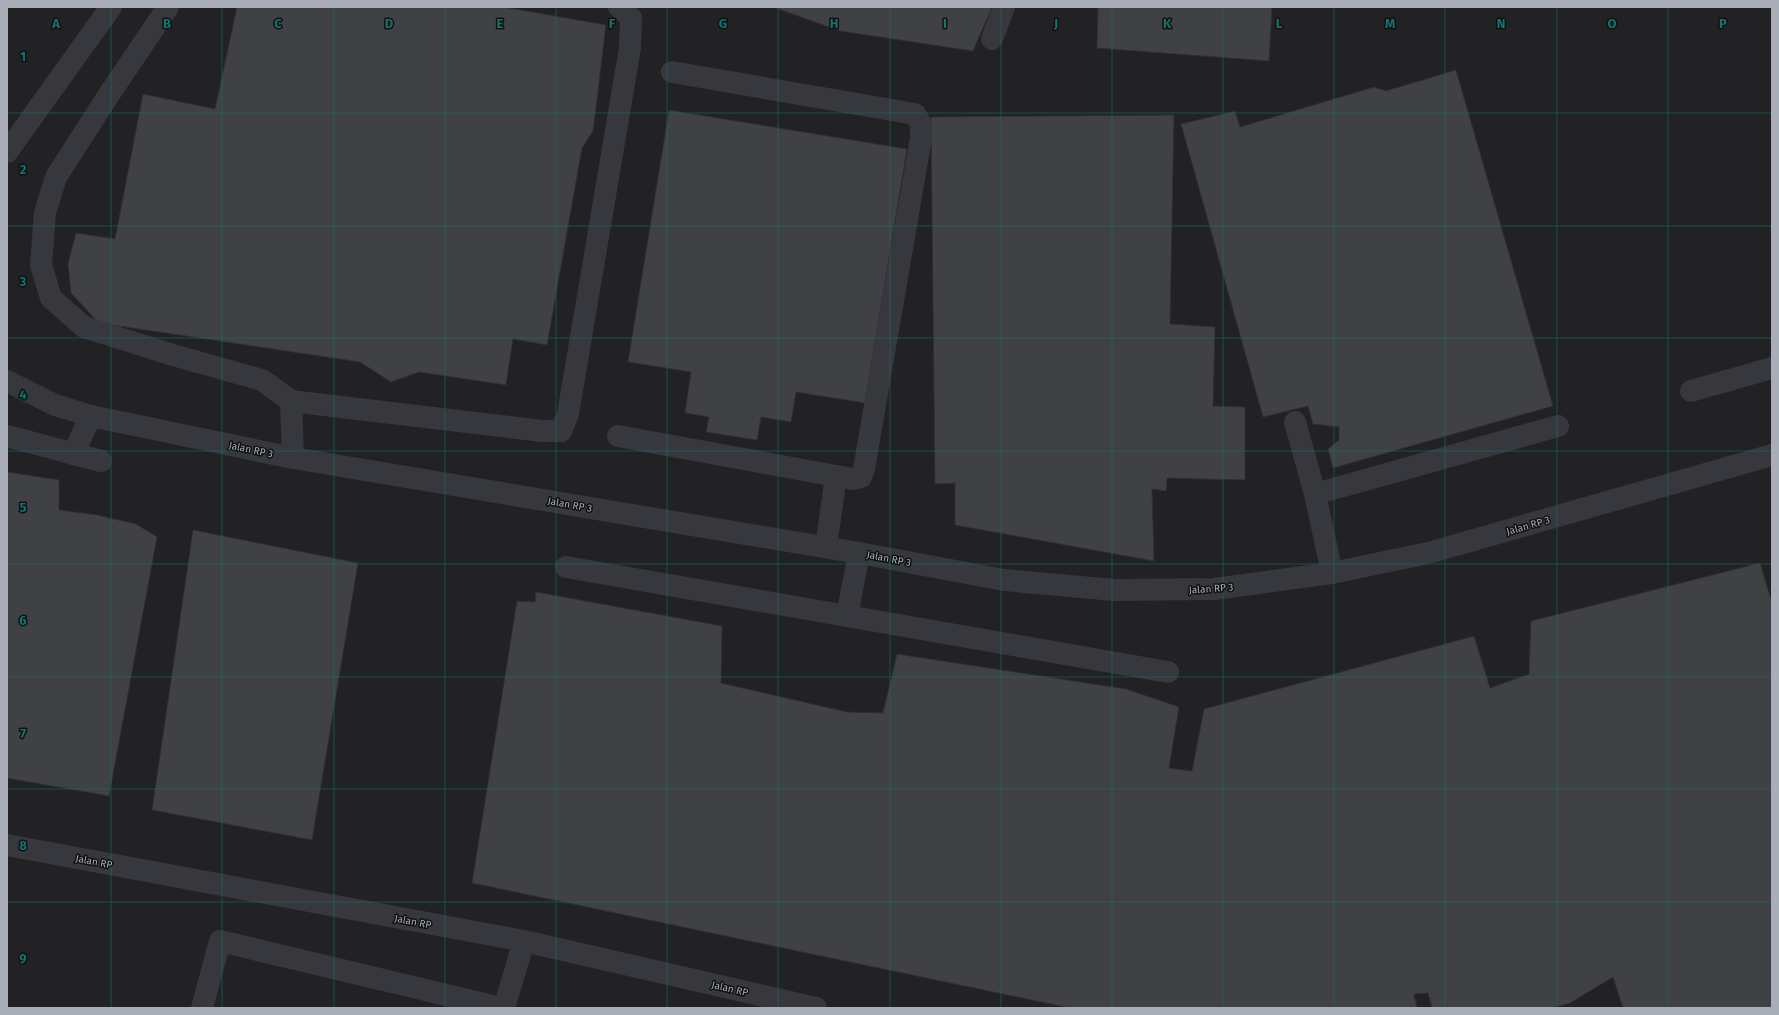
<svg xmlns="http://www.w3.org/2000/svg" width="1779" height="1015" viewBox="0 0 1779 1015" font-family="'Fira Sans',sans-serif">
<rect width="100%" height="100%" fill="#161618"/>
<rect fill="#222225" x="7" y="7" width="1765" height="1001"/>
<g fill="#404145" stroke="#303034">
<path d="M237,7H503L606,25L593,131L582,148L547,345L513,339L506,385L419,372L391,382L360,362L99,323L71,293L68,264L76,233L115,239L143,94L215,109Z"/>
<path d="M773,7H992L973,51L840,31Z"/>
<path d="M1098,7H1272L1269,61L1097,48Z"/>
<path d="M1456,70L1553,406L1333,468L1328,449L1339,440V427L1313,424L1308,406L1263,417L1181,124L1235,111L1240,127L1374,87L1386,91Z"/>
<path d="M669,110L907,149L865,403L796,392L791,422L761,417L757,440L706,432L709,417L685,413L691,372L628,362Z"/>
<path d="M1174,115L1170,324L1215,327L1213,406L1245,407V480L1167,478L1166,491L1152,489L1154,561L955,525V483L935,484L931,117Z"/>
<path d="M7,472L59,480V510L97,515L136,524L157,537L109,796L7,778Z"/>
<path d="M193,530L358,563L312,840L152,810Z"/>
<path d="M1760,563L1772,603V1008H1623L1613,977L1570,1003L1552,1008H1432L1428,993L1414,994L1417,1008H1070L472,883L517,601L535,602L536,592L722,626L721,683L847,712L883,713L897,654L1126,689L1179,707L1169,768L1192,771L1204,709L1474,636L1490,688L1529,674L1531,621Z"/>
</g>
<g fill="none" stroke-linecap="round" stroke-linejoin="round">
<g stroke="#37383d" stroke-width="22">
<path d="M168,7L110,93L56,177L45,213L41,265L51,298L84,327L173,355L262,380L291,401L293,458"/>
<path d="M992,39L1004,7"/>
<path d="M7,152L111,7"/>
<path d="M7,381L55,405L91,416L293,458L859,553L1004,580L1114,590L1214,589L1332,573L1428,553L1772,455"/>
<path d="M1691,391L1772,368"/>
<path d="M291,401L542,431H561L568,414L630,48L631,18L619,7"/>
<path d="M1295,422L1315,494"/>
<path d="M7,436L101,461"/>
<path d="M618,436L836,476L853,479L861,477L864,469L921,138V124L915,114L672,72"/>
<path d="M73,454L91,416"/>
<path d="M826,547L836,476"/>
<path d="M566,567L1168,672"/>
<path d="M1332,573L1315,494L1558,426"/>
<path d="M847,616L859,553"/>
<path d="M7,845L524,941L816,1008"/>
<path d="M202,1008L220,941L501,1008"/>
<path d="M504,1008L524,941"/>
</g>
</g>
<path fill="none" stroke="#0f766e" stroke-width="1" stroke-opacity="0.55" d="M111,7V1008M222,7V1008M334,7V1008M445,7V1008M556,7V1008M667,7V1008M778,7V1008M890,7V1008M1001,7V1008M1112,7V1008M1223,7V1008M1334,7V1008M1445,7V1008M1557,7V1008M1668,7V1008M7,113H1772M7,226H1772M7,338H1772M7,451H1772M7,564H1772M7,677H1772M7,789H1772M7,902H1772"/>
<g text-anchor="middle" stroke-width="3" stroke-linejoin="round" paint-order="stroke">
<g font-size="10" fill="#a8adb8" stroke="#111113">
<text transform="translate(251 449) rotate(12)" y="4">Jalan RP 3</text>
<text transform="translate(570 504) rotate(10)" y="4">Jalan RP 3</text>
<text transform="translate(1528 525) rotate(-16)" y="4">Jalan RP 3</text>
<text transform="translate(889 558) rotate(11)" y="4">Jalan RP 3</text>
<text transform="translate(1211 588) rotate(-4)" y="4">Jalan RP 3</text>
<text transform="translate(94 861) rotate(11)" y="4">Jalan RP</text>
<text transform="translate(413 921) rotate(11)" y="4">Jalan RP</text>
<text transform="translate(730 988) rotate(13)" y="4">Jalan RP</text>
</g>
</g>
<g font-size="13" text-anchor="middle" font-weight="bold" fill="#0f766e" stroke="#111113" stroke-width="3" stroke-linejoin="round" paint-order="stroke">
<text x="56" y="28">A</text>
<text x="167" y="28">B</text>
<text x="278" y="28">C</text>
<text x="389" y="28">D</text>
<text x="500" y="28">E</text>
<text x="612" y="28">F</text>
<text x="723" y="28">G</text>
<text x="834" y="28">H</text>
<text x="945" y="28">I</text>
<text x="1056" y="28">J</text>
<text x="1167" y="28">K</text>
<text x="1279" y="28">L</text>
<text x="1390" y="28">M</text>
<text x="1501" y="28">N</text>
<text x="1612" y="28">O</text>
<text x="1723" y="28">P</text>
<text x="23" y="61">1</text>
<text x="23" y="174">2</text>
<text x="23" y="286">3</text>
<text x="23" y="399">4</text>
<text x="23" y="512">5</text>
<text x="23" y="625">6</text>
<text x="23" y="738">7</text>
<text x="23" y="850">8</text>
<text x="23" y="963">9</text>
</g>
<rect width="1779" height="1015" fill="none" stroke="#a8adb8" stroke-width="16"/>
</svg>
